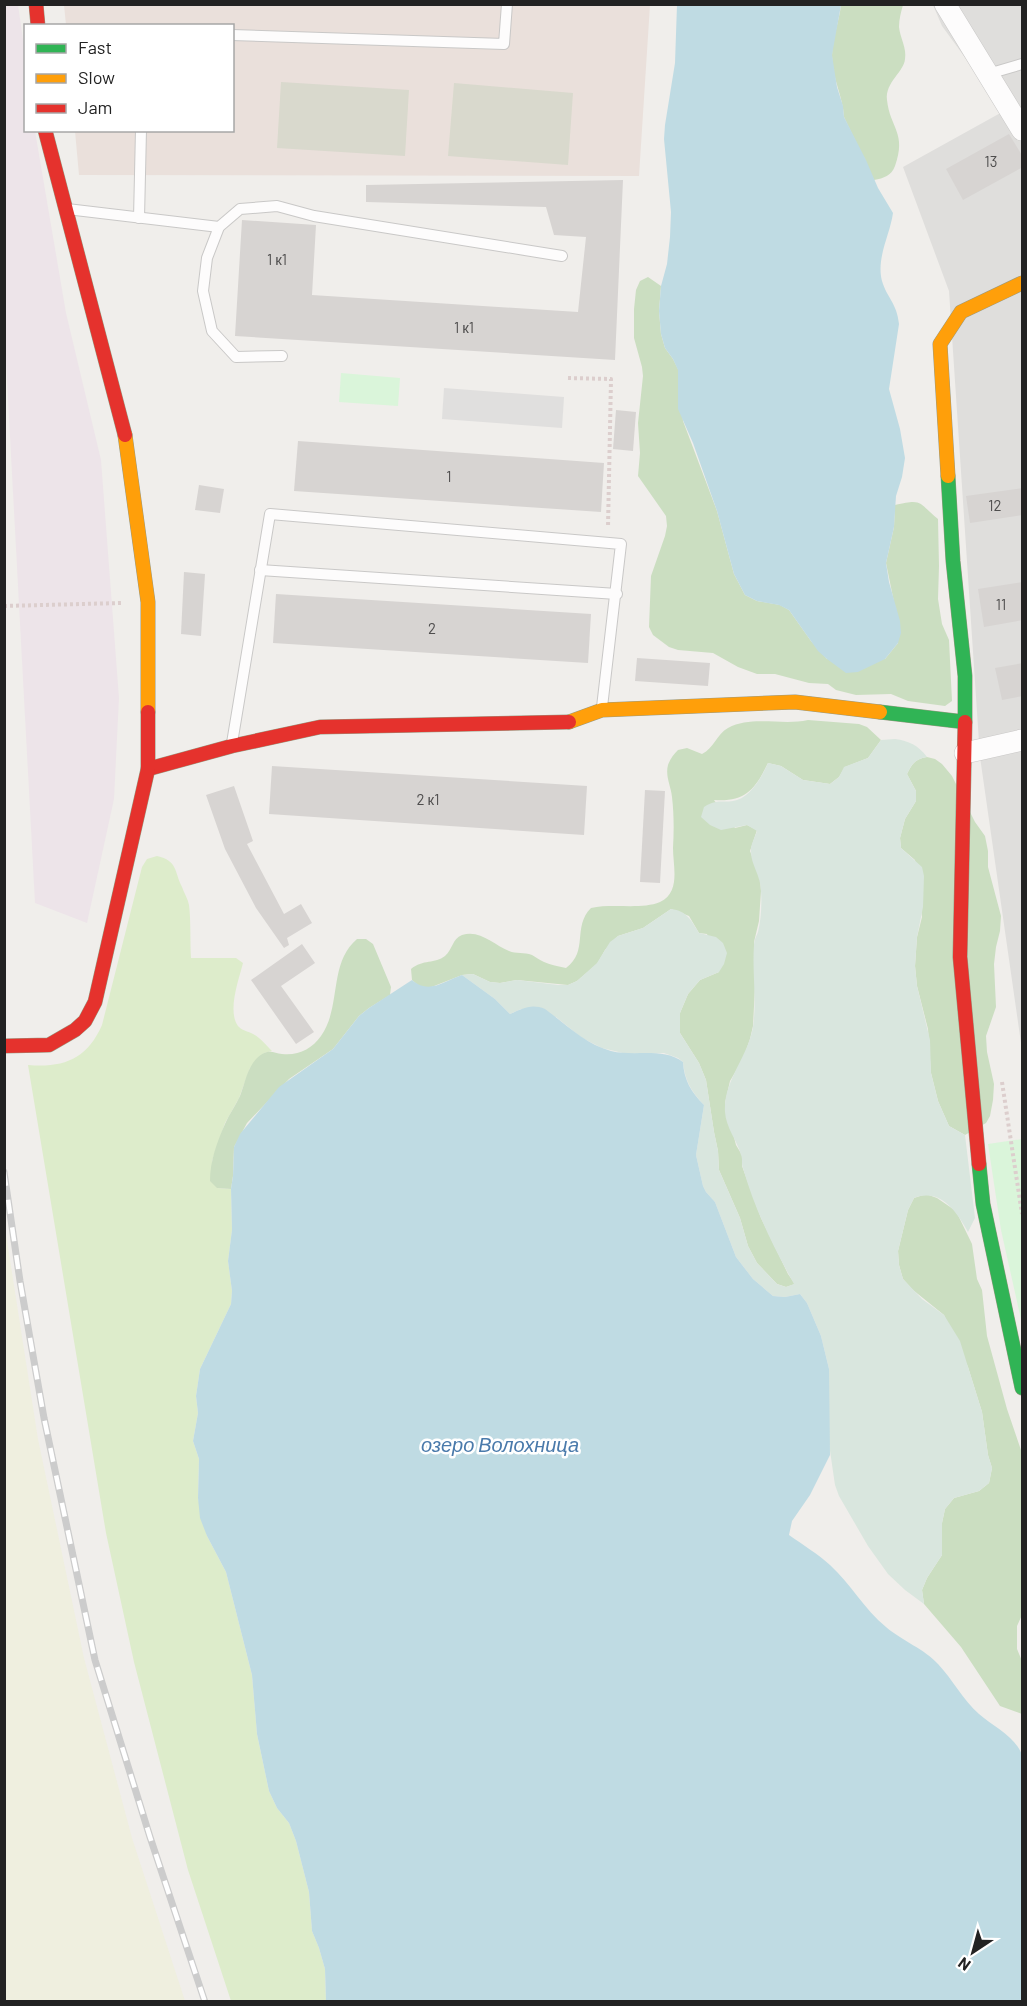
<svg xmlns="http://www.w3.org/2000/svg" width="1027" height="2006" viewBox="0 0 1027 2006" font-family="Barlow,sans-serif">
<rect width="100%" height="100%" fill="#f0eeeb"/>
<path fill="#dfdedc" d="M933,5H1022V1050L980,757L949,291L903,167L1004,111L942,26Z"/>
<path fill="#ede4e9" d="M4,5H18L26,60V130L35,131L66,313L101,460L119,698L114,799L87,923L35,903L5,343Z"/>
<path fill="#eae0db" d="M64,5H650L639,176L79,175L75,131L232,130V26L66,25Z"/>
<g fill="#d9d9cd">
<path d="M281,82L409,90L405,156L277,148Z"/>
<path d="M454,83L573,93L568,165L448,156Z"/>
</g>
<path fill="#efefdf" d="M5,1228L38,1439L84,1658L132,1838L185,2001H5Z"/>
<path fill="#ddeccb" d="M157,856C178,861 174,871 182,887C184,893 188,899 189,905C191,920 190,942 191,958H236L243,963C239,979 227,1011 238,1026C241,1030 247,1031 251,1033C259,1036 266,1045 272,1051L264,1053L250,1068L239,1098L225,1123L212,1161L217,1188L231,1189L232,1230L228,1261L232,1291L231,1304L200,1369L196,1396L198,1413L193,1441L199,1459L198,1498L207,1536L226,1572L252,1675L257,1734L269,1791L277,1808L289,1823L296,1841L309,1892L312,1931L319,1948L325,1969L326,2001H231L188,1870L134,1662L106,1533L28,1065C64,1068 87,1059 102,1025L142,867L147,859Z"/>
<g fill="#cbdec1">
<path d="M841,5H903C901,12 899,19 899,27C900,38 907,48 905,59C904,72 885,82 887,100C890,128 907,133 895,166C891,176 884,178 874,180L844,117C843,96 832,78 832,56C832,39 839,22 841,5Z"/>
<path d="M648,277L661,286L659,311L661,334L665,348L673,359L678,369L683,421L717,511L734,574L745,595L757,601L780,605L789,610L811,641L827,659H885L898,643L894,602L886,563L894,527L895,505C924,498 918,503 938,519L939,566L938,599L942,624L949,640L952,701L945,706L908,701L891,694L856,695L836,690L828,684L809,683L775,674H757L738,667L713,653L678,650L669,647L653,635L649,627L651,576L665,536L667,526L666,516L638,476L640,453L638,423L643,376L642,367L634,338V309L636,290L640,281Z"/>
<path d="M808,720L859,724L867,727L881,740L868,758L845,767L839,777L830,784L803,780L781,766L768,763C755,790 745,802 714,800L735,828L747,825L757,830L750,851L760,878L761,891L759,921L754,942L755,987L753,1026L750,1039L743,1059L730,1081L725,1103L736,1145L742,1155V1166L761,1218L788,1274L795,1284L786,1287L777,1284L757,1263L748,1246L740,1218L719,1170L718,1151L714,1132L706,1080L699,1063L680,1033V1013L688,994L700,980L719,972L707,934L699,933L689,916L671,909L643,928L618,936L605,950L597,964L577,981L568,985L517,980L500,983L490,982L473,974L462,975L429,988L419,986L412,980L411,969C423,959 435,964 445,956C453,949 452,939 462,935C480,929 494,945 509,951C516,954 524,952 532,955C536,957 539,960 544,962C551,965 558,966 566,968C589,951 572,927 591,908C613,903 641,910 660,902C681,892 673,866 673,848C674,831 674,814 672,797C671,786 665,776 668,765C670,759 674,754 678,750L687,748L702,754C714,748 717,734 728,728C752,715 782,726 808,720Z"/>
<path d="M927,757L935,759L942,764L952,776L975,822L985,836L988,851V867L1001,916L1000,931L996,947L994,964L996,1007L986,1036L987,1052L994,1084L993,1100L990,1116L986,1123L965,1135L949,1126L938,1101L931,1073L928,1029L917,986L915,966L917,937L922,917L915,860L901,848L900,838L905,819L916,801V791L907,774C912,763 916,759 927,757Z"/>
<path d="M357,939H366L373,944L391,987L390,995L369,1008L359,1016L333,1049L289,1079L247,1123L234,1147L233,1176L231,1189L217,1188L210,1181C210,1161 217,1142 225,1124C229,1114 236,1105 240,1096C246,1081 248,1061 264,1053C271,1050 275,1053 282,1054C298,1056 312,1049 321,1036C342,1006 328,964 357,939Z"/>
<path d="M926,1194L937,1198L956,1211L972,1244L977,1279L982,1290L987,1336L1007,1409L1022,1453V1615L1017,1626V1649L1022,1661V1714L1000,1706L961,1647L924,1604L922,1590L927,1578L942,1555V1523L945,1509L954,1498L979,1491L989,1483L992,1468L988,1455L982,1412L968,1367L944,1315L913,1290L903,1279L899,1265L898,1251L908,1210L914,1198Z"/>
</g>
<path fill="#d9e6de" d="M895,739C909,741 918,745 927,757C916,759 912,763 907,774L916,791V801L905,819L900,838L901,848L922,867L924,876L923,907L917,937L915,966L917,986L930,1040L931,1073L938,1101L949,1126L965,1135L975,1218L968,1232C956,1211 941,1188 914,1198L908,1210L898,1251L899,1265L903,1279L922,1299L944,1315L960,1341L982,1412L988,1455L992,1468L989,1483L979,1491L954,1498L945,1509L942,1523V1555L927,1578L922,1590L924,1604L905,1590L888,1574L868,1546L839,1496L835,1485L829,1444V1369L821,1336L807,1303L800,1294L785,1297L773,1296L753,1279L736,1257L715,1202L706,1192L703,1186L696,1155L704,1105C691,1091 685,1081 683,1062L678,1058L664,1053L627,1054L602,1048L582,1038L556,1017L521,1009L510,1014L495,999L462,975L473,974L490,982L500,983L517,980L558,985H568L577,981L597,963L610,942L618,936L643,928L671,909C687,911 691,920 699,933L716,937L723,943L727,953L724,964L719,972L700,980L688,994L680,1013V1033L699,1063L706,1080L714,1132L718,1151L719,1170L740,1218L748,1246L757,1263L777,1284L786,1287L794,1284C774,1248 754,1208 743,1168C741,1164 743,1159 741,1155C737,1140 726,1128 725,1112C723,1081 748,1057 753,1027C757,999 752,972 754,945C754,940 756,937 758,932C761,920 762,904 761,891C761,876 751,865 751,852C750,846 755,837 757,831L747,825L721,830L710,825L701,817L704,807C719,798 722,804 737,800C752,795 762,776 768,763L781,766L803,780L830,784L839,777L844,767L868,758L881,740Z"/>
<g fill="#daf5da">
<path d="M341,373L400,378L398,406L339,402Z"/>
<path d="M1022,1139V1324L1001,1230L988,1144Z"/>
</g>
<path fill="#e0dfde" d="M444,388L564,397L562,428L442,419Z"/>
<g fill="#bfdbe3">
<path d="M677,5H841L832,55L837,87L843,106L844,117L866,160L878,188L893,213C890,235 876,258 882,281C887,298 897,303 899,324L889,389L900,429L905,458L902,477L896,496L894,527L886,563L889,582L900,621L901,633L898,643L885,659L858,672L846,673L827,659L818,651L789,610L779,605L757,601L745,595L734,574L717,511L693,443L678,409V370L673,359L665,348L661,334L659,311L661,286L667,264L670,237L671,212L664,139L665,125L675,63Z"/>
<path d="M462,975L495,999L510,1014C522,1009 531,1003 545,1009C566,1024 585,1044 611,1051C635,1057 663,1047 683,1062C684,1080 691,1092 704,1105L696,1155L703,1186L706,1192L715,1202L736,1257L753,1279L773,1296L785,1297L800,1294L807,1303L821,1336L829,1369L830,1455L810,1495L792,1521L789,1535C803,1545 818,1554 830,1565C851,1584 864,1609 886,1627C901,1640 926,1650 938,1664C953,1680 963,1700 979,1714C994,1727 1015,1736 1022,1755V2001H326L325,1969L319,1948L312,1931L309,1892L296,1841L289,1823L277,1808L269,1791L257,1734L252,1675L226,1572L207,1536L200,1518L198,1498L199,1459L193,1441L198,1413L196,1396L200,1369L231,1304L232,1291L228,1261L232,1230L231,1189L233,1176L234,1147L240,1134L279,1087L333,1049L359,1016L369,1008L412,980C429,995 444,981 462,975Z"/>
</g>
<g fill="#d7d4d2">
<path d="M1009,134L1023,157V167L963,200L946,169Z"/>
<path d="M623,180L615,360L235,336L242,220L316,225L312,295L578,312L586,237L554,235L546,207L366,202V185Z"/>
<path d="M616,410L636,412L633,451L613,449Z"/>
<path d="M298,441L604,463L601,512L294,491Z"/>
<path d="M199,485L224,489L220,513L195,510Z"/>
<path d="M1023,488V515L970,523L966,496Z"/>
<path d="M184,572L205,574L201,636L181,634Z"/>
<path d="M1023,582V620L984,627L978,589Z"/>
<path d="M276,594L591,614L588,663L273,643Z"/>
<path d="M637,658L710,663L708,686L635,681Z"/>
<path d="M1023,663V696L1002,700L995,668Z"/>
<path d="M272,766L587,786L584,835L269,814Z"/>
<path d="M234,786L253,841L247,844L284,914L301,904L312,923L287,938L289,945L284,948L256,908L225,849L206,795Z"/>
<path d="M645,790L665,791L660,883L640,882Z"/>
<path d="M302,944L315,963L281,986L314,1032L296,1044L251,980Z"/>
</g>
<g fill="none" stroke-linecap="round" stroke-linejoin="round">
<g stroke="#c9c8c7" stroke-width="12">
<g id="lane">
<path d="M232,35L504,44L507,4"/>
<path d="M988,74L1022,64"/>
<path d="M67,209L219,227"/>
<path d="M139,218L141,130"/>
<path d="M282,356L236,357L212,331L203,291L207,258L219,227L240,209L277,206L314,216L562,256"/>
<path d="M260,570L617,594"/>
<path d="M232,743L270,514L621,544L602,707"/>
</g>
</g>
<g stroke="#c9c8c7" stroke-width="22">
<g id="street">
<path d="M945,4L1022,130"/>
<path d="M965,753L1022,740"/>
</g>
</g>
<g stroke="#999a82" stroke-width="15">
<g id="fast">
<path d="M880,712L965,722V676L953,561L948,476"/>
<path d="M979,1164L983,1204L1022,1388"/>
</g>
</g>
<g stroke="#999a82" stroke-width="15">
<g id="slow">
<path d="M125,435L148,602V712"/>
<path d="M948,476L940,344L961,312L1022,283"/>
<path d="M569,722L602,710L795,702L880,712"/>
</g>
</g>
<g stroke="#999a82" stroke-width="15">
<g id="jam">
<path d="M36,4L38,26"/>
<path d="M45,130L125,435"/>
<path d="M965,722L960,957L979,1164"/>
<path d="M148,769L232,746L320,727L569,722"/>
<path d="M4,1046L49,1045L75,1030L85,1021L95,1002L148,769V712"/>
</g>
</g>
<g stroke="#dccecd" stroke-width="4" stroke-dasharray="3 3" stroke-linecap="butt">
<path d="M568,378L611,379L608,527"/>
<path d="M4,606L121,603"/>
<path d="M1002,1082L1022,1214"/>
</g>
<use href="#lane" stroke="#fdfcfc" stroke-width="10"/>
<use href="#street" stroke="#fdfcfc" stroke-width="21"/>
<use href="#fast" stroke="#30b455" stroke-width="14"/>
<use href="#slow" stroke="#ff9f0a" stroke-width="14"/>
<use href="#jam" stroke="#e5322d" stroke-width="14"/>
<g stroke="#ccc" stroke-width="7">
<path id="rail" d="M4,1172L20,1281L44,1418L95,1660L150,1837L205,2002"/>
</g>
<use href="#rail" stroke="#fff" stroke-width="4.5" stroke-dasharray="14" stroke-linecap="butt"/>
</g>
<g text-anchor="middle" stroke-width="5" stroke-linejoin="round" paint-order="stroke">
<g font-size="15" fill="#4f4e4e">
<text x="991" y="167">13</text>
<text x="277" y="265">1 к1</text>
<text x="464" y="333">1 к1</text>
<text x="449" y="482">1</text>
<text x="995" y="511">12</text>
<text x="1001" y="610">11</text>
<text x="432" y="634">2</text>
<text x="428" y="805">2 к1</text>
</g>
<g font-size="20" font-style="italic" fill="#4a7aab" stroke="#fff">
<text x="500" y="1452">озеро Волохница</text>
</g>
</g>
<rect width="1027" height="2006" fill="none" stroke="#222222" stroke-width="12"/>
<rect x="24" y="24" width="210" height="108" fill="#ffffff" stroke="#a7a7a7" stroke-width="1.5"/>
<rect x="36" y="44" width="30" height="9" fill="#30b455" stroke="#a7a7a7" stroke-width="1.5"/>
<text x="78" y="54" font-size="18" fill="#222222">Fast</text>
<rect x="36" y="74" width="30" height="9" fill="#ff9f0a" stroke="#a7a7a7" stroke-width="1.5"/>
<text x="78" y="84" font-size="18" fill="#222222">Slow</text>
<rect x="36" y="104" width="30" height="9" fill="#e5322d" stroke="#a7a7a7" stroke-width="1.5"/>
<text x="78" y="114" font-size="18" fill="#222222">Jam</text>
<g transform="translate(973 1952) rotate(216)" stroke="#ffffff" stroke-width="4.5" paint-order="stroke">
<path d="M0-4.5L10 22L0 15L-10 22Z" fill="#222222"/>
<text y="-9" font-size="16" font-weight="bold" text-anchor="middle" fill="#222222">N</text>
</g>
</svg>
